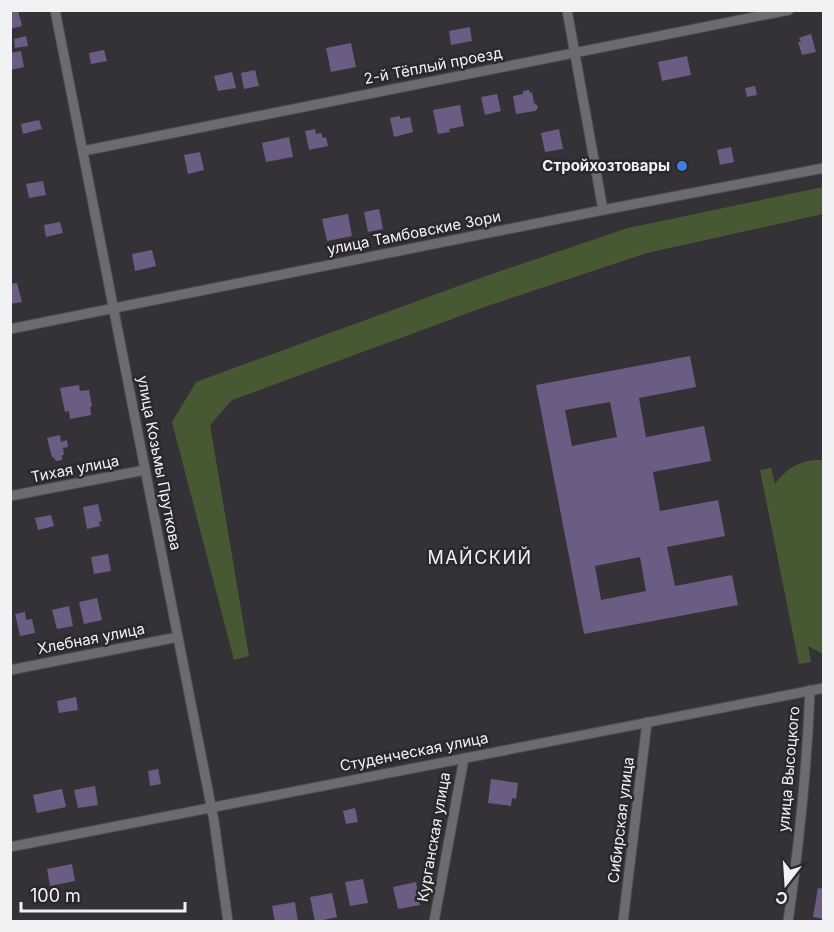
<svg xmlns="http://www.w3.org/2000/svg" width="834" height="932" viewBox="0 0 834 932" font-family="Inter,sans-serif">
<rect width="100%" height="100%" fill="#343237"/>
<g fill="#475933">
<path d="M823,187V214L647,253L490,305L232,400L210,425L249,656L234,660L172,422L196,382L483,277L628,228Z"/>
<path d="M815,460H824L823,654L808,646L811,662L799,664L760,470L771,468L775,484C785,470 797,462 815,460Z"/>
</g>
<g fill="#6a5c83" fill-rule="evenodd">
<path d="M10,10H18L22,26L10,29Z"/>
<path d="M470,27L472,41L451,45L449,31Z"/>
<path d="M811,34L816,52L802,55L798,42H801L799,38Z"/>
<path d="M26,36L28,46L15,48L14,39Z"/>
<path d="M351,43L356,67L331,72L326,48Z"/>
<path d="M104,50L107,61L91,64L89,53Z"/>
<path d="M21,51L24,67L10,70V53Z"/>
<path d="M687,56L691,75L662,81L658,62Z"/>
<path d="M255,70L259,86L244,89L241,73Z"/>
<path d="M232,72L236,88L218,91L214,76Z"/>
<path d="M755,86L757,95L747,97L745,88Z"/>
<path d="M529,90L530,93L532,92L534,103L537,105L538,108L535,111L516,114L513,96L523,94V91Z"/>
<path d="M497,94L501,111L485,115L481,97Z"/>
<path d="M460,105L464,126L449,129L450,132L438,134L433,110Z"/>
<path d="M400,116V119L410,117L413,132L394,137L390,118Z"/>
<path d="M39,120L42,129L23,134L21,124Z"/>
<path d="M315,129L316,134L321,133L323,138L326,137L328,146L309,150L305,131Z"/>
<path d="M559,129L563,149L545,152L541,133Z"/>
<path d="M289,137L293,157L266,162L262,143Z"/>
<path d="M731,147L734,162L720,165L717,150Z"/>
<path d="M200,152L204,170L188,174L184,155Z"/>
<path d="M43,181L46,195L29,198L26,184Z"/>
<path d="M379,209L383,229L368,232L364,212Z"/>
<path d="M348,214L352,236L327,241L322,219Z"/>
<path d="M60,222L63,233L46,237L44,225Z"/>
<path d="M152,250L156,266L135,271L132,254Z"/>
<path d="M17,283L22,302L10,304V284Z"/>
<path d="M690,356L696,387L639,398L646,437L704,426L711,461L653,472L660,511L718,500L725,536L667,547L675,586L732,575L738,605L584,634L536,385ZM610,402L617,437L572,446L565,410ZM640,557L646,591L601,600L595,566Z"/>
<path d="M79,385L80,391L89,390L92,406L90,407L91,415L70,419L69,411L65,412L60,388Z"/>
<path d="M60,435L61,442L67,440L68,447L63,448L64,455H62V460L56,461L53,457H52L47,438Z"/>
<path d="M98,504L102,521L99,522L100,526L87,529L83,507Z"/>
<path d="M51,515L54,526L38,530L35,518Z"/>
<path d="M108,554L111,571L94,574L91,557Z"/>
<path d="M97,598L102,620L84,624L79,602Z"/>
<path d="M69,606L73,626L57,629L52,610Z"/>
<path d="M25,612L26,620L32,619L35,633L20,636L15,614Z"/>
<path d="M76,697L78,710L59,713L57,701Z"/>
<path d="M158,769L161,784L150,786L148,771Z"/>
<path d="M491,779L518,783L516,799L512,798L511,806L488,803Z"/>
<path d="M95,786L98,805L78,808L74,790Z"/>
<path d="M62,789L66,807L37,813L33,795Z"/>
<path d="M355,808L358,822L346,824L343,811Z"/>
<path d="M72,864L75,881L50,886L47,869Z"/>
<path d="M363,879L368,903L350,906L345,882Z"/>
<path d="M416,882L420,905L398,909L393,887Z"/>
<path d="M818,888L824,889V919L813,917Z"/>
<path d="M332,893L337,917L315,922L310,897Z"/>
<path d="M295,902L298,922H275L272,906Z"/>
</g>
<g fill="none" stroke-linecap="round" stroke-linejoin="round">
<g stroke="#4f4e51" stroke-width="11">
<g id="minor">
<path d="M55,10L214,821L228,922"/>
<path d="M567,10L603,210"/>
<path d="M83,151L789,10"/>
<path d="M10,329L603,210L824,168"/>
<path d="M10,496L145,470"/>
<path d="M10,670L178,637"/>
<path d="M10,847L824,688"/>
<path d="M434,922L464,758"/>
<path d="M623,922L647,722"/>
<path d="M788,922C799,845 807,768 810,690"/>
</g>
</g>
<use href="#minor" stroke="#6d6b70" stroke-width="9"/>
</g>
<circle fill="#3f7fe0" stroke="#2a282d" stroke-width="2" cx="682" cy="166" r="6"/>
<g text-anchor="middle" stroke-width="5" stroke-linejoin="round" paint-order="stroke">
<g font-size="15" fill="#f2f1f4" stroke="#2a282d">
<text transform="translate(433 66) rotate(-11)" y="5">2-й Тёплый проезд</text>
<text transform="translate(414 233) rotate(-11)" y="5">улица Тамбовские Зори</text>
<text transform="translate(159 463) rotate(79)" y="5">улица Козьмы Пруткова</text>
<text transform="translate(75 469) rotate(-11)" y="5">Тихая улица</text>
<text transform="translate(91 639) rotate(-11)" y="5">Хлебная улица</text>
<text transform="translate(414 752) rotate(-11)" y="5">Студенческая улица</text>
<text transform="translate(789 769) rotate(-85)" y="5">улица Высоцкого</text>
<text transform="translate(621 820) rotate(-83)" y="5">Сибирская улица</text>
<text transform="translate(434 837) rotate(-80)" y="5">Курганская улица</text>
</g>
<g font-size="15" font-weight="bold" fill="#f2f1f4" stroke="#2a282d" text-anchor="end">
<text x="670" y="171">Стройхозтовары</text>
</g>
<g font-size="18" letter-spacing="1.5" fill="#f2f1f4" stroke="#2a282d">
<text x="480" y="564">МАЙСКИЙ</text>
</g>
</g>
<rect width="834" height="932" fill="none" stroke="#f2f1f4" stroke-width="24"/>
<g transform="translate(786 884) rotate(197)" stroke="#2a282d" stroke-width="4.5" paint-order="stroke">
<path d="M0-4.5L10 22L0 15L-10 22Z" fill="#f2f1f4"/>
<text y="-9" font-size="16" font-weight="bold" text-anchor="middle" fill="#f2f1f4">С</text>
</g>
<path d="M21 902v9h164v-9" fill="none" stroke="#f2f1f4" stroke-width="3"/>
<text x="30" y="902" font-size="18" fill="#f2f1f4" stroke="#2a282d" stroke-width="4.5" paint-order="stroke">100 m</text>
</svg>
